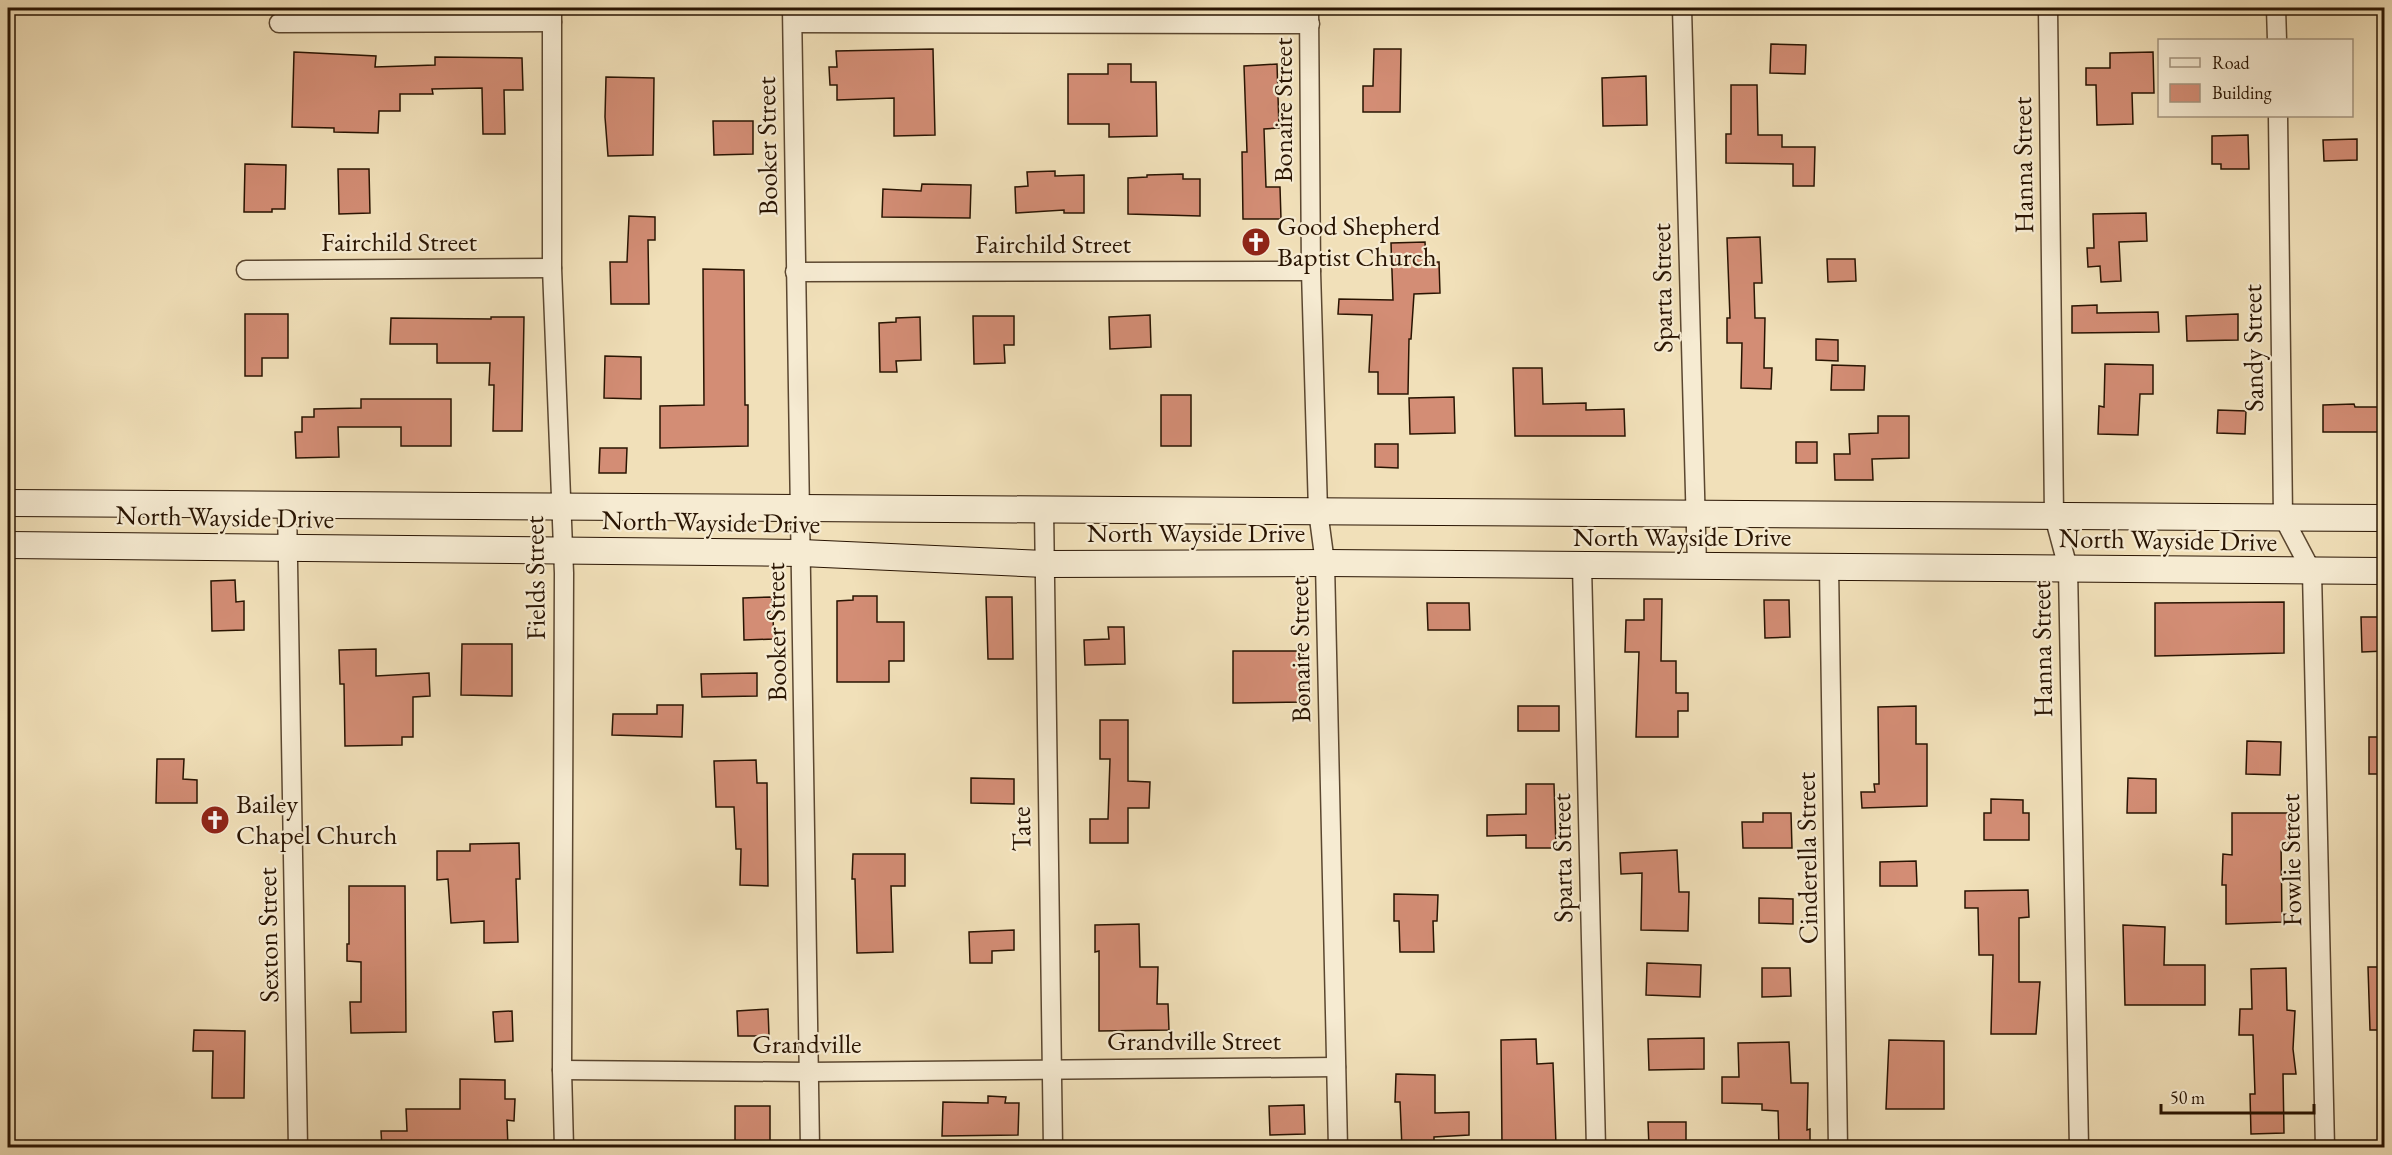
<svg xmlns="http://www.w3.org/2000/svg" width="2392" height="1155" viewBox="0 0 2392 1155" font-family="'EB Garamond',serif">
<rect width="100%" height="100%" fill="#f1e0b9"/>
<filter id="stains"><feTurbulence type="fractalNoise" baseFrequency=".00333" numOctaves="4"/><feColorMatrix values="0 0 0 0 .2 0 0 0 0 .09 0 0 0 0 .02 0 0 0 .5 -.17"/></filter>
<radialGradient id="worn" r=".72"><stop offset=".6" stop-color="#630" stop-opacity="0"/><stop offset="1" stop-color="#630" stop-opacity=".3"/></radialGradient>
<g fill="#d38d75" stroke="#291402" stroke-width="1.5">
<path d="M1771,44L1806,45L1805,74L1770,73Z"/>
<path d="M933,49L935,135L894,136V98L837,100V85H830L829,67H837L836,51Z"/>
<path d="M1374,49H1401L1400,112H1363V86H1373Z"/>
<path d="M294,52L376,56L375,67L435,65V57L522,58L523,90H504L505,134H483L482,88L432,89L433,94H400V111H379L378,133L334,132V128L292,127Z"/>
<path d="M2153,52L2154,93H2132L2133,124L2097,125L2096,85H2086V68H2110V53Z"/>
<path d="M1108,64H1131V82H1156L1157,136L1109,137V124H1068V74H1108Z"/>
<path d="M1277,64L1279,128L1264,129L1266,187H1280L1281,219H1243L1242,152H1247L1244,66Z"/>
<path d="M1646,76L1647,125L1603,126L1602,78Z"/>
<path d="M606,77L654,78L653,155L608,156L605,117Z"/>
<path d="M1731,85H1757L1758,135H1782V147H1815L1814,186H1793V164L1726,163V134H1731Z"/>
<path d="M713,121H753V154L714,155Z"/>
<path d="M2248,135L2249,169H2221V164H2212V136Z"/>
<path d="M2357,139V160L2324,161L2323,140Z"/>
<path d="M245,164L286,165L285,209H272V212H244Z"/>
<path d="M338,169H369L370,213L339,214Z"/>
<path d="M1055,171V176L1084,175V213H1064V210L1016,213L1015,187L1028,186L1027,172Z"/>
<path d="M1183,174V179H1200V216L1128,214V178L1147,177V175Z"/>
<path d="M922,184L971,185L970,218L882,217L883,189L921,191Z"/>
<path d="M2146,213L2147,241L2119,242L2121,281L2101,282L2100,266L2088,267L2087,248H2094L2093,214Z"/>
<path d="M629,216L655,217V240H648L649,304H611L610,262H627Z"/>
<path d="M1760,237L1762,283H1754L1755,318H1765L1764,368H1772L1771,389L1741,388L1742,343H1727V318H1730L1727,238Z"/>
<path d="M1425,242L1426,262H1439L1440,293L1414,294L1411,339H1409L1408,394H1378V372H1369L1372,315L1338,314L1339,299L1393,300L1391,243Z"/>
<path d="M1827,259H1855L1856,281L1828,282Z"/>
<path d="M703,269L744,270L745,405H748V446L660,448V406L704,405Z"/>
<path d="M2097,305V313L2158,312L2159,332L2072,333V306Z"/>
<path d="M245,314H288V358H262V376H245Z"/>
<path d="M2238,314V340L2187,341L2186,316Z"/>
<path d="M1150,315L1151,347L1110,349L1109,317Z"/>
<path d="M973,316H1014V345H1004L1005,363L974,364Z"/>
<path d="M491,317H524L522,431H493L494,385H489L490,363H437V344H390L391,318L491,319Z"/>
<path d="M920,317L921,360L896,361L897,372H880L879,323L896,322V318Z"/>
<path d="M1816,339L1838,340V361L1816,360Z"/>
<path d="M605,356L641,357V399L604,398Z"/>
<path d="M2105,364L2153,365V394H2140L2138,435L2098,434L2099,406L2104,407Z"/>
<path d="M1832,365L1865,366L1864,390H1831Z"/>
<path d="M1513,368H1542L1543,404L1586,403V410L1624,409L1625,436H1515Z"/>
<rect x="1161" y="395" width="30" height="51"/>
<path d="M1454,397L1455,433L1410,434L1409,398Z"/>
<path d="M361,399H451V446H401V427H338L339,457L296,458L295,432H302V417H314V409L361,408Z"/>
<path d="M2354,404L2355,407H2385V432H2323V405Z"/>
<path d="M2218,410L2246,411L2245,434L2217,433Z"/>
<path d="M1878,416H1909V458L1872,459L1873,480H1835L1834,454H1850L1849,434L1878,433Z"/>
<rect x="1796" y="442" width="21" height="21"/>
<path d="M1375,444H1398V468L1375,467Z"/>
<path d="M600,448H627L626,473H599Z"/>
<path d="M235,580L236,602L244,601V630L212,631L211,581Z"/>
<path d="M853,596H877V622H904V661H889V682H837V601L853,600Z"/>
<path d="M772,597L774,639L744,640L743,598Z"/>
<path d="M986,597H1012L1013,659H988Z"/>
<path d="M1644,599H1662L1661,661H1676V693H1688V711H1678V737H1636L1639,652H1625L1626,620H1644Z"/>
<path d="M1764,600H1789L1790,637L1765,638Z"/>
<path d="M2284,602V653L2155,656V603Z"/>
<path d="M1427,603H1469L1470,630H1428Z"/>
<path d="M2361,617H2385V651L2362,652Z"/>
<path d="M1108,627H1124L1125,664L1085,665L1084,640L1109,639Z"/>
<path d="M462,644H512V696L461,695Z"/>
<path d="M376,649V676L429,673L430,696L413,697V737H402V745L345,746L344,684H340L339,650Z"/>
<path d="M1233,651H1303L1304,702L1233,703Z"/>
<path d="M757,673V696L702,697L701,674Z"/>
<path d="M657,705H683L682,737L612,735L613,714H657Z"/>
<rect x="1518" y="706" width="41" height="25"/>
<path d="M1916,706V744H1927V806L1862,808L1861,792H1875L1874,784H1879L1878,707Z"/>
<path d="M1100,720H1128V781L1150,782L1149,808H1128V843H1090V819H1108L1110,759H1100Z"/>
<rect x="2369" y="737" width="16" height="37"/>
<path d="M2247,741L2281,742L2280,775L2246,774Z"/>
<path d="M157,759H184L183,779L197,780V803H156Z"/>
<path d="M756,760L757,783H767L768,886L740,885L741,849H736L734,807H716L714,761Z"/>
<path d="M971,778L1014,779V804L971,803Z"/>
<path d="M2128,778L2156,779V813H2127Z"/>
<path d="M1526,784H1554L1556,848H1526V835L1487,836V815L1526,814Z"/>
<path d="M1991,799L2023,800V813H2029V840H1984V813H1991Z"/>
<path d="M1763,813H1791L1792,848H1743L1742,822H1763Z"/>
<path d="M2232,813H2292V843H2281L2282,922L2226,924V885H2222L2223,854L2232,855Z"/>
<path d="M519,843L520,879H516L518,942L484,943V921L451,923L448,879L437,880V851H470V844Z"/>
<path d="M1677,850L1679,892H1689L1688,931L1641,930L1642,873L1621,874L1620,853Z"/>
<path d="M853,854H905V886H891L893,952L857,953L855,879H852Z"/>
<path d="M1916,861L1917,886H1880V862Z"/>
<path d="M349,886H405L406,1032L351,1033L350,1002H361V962L347,961V944H349Z"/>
<path d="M2028,890L2029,917L2019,918V982H2040L2036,1034H1991L1993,955H1979L1978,908H1965V891Z"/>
<path d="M1394,894L1438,895L1437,921H1433L1434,952H1400L1399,921H1394Z"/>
<path d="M1759,898L1793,899V924L1759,923Z"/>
<path d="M1139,924L1140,967H1158L1157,1004H1168L1169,1030L1099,1031V951L1095,952V925Z"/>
<path d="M2123,925L2165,927L2164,965H2205V1005H2125Z"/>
<path d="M1014,930V950L992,951V963H970L969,932Z"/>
<path d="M1647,963L1701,965L1700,997L1646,995Z"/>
<path d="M2368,967H2385V1030H2370Z"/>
<path d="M1762,968H1790L1791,996L1762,997Z"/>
<path d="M2286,968L2287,1010L2295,1011L2293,1049L2296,1074H2283L2284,1133L2251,1134L2250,1094H2255L2253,1035H2239L2240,1009H2252L2251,969Z"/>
<path d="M768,1009L769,1036H738L737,1011Z"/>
<path d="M512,1011L513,1041L495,1042L493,1012Z"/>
<path d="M194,1030L245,1031L244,1098H212L213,1051H193Z"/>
<path d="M1704,1038V1069L1649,1070L1648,1039Z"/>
<path d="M1536,1039L1537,1064L1553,1063L1556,1145L1502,1146L1501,1040Z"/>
<path d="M1889,1040L1944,1041V1109H1886Z"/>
<path d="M1789,1042L1791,1083H1808L1807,1130L1810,1129V1148H1779L1778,1111L1762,1110V1104L1722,1103V1077H1739L1738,1043Z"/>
<path d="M1396,1074L1435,1075V1113L1469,1112V1135L1434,1137V1148H1402L1400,1102H1395Z"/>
<path d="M460,1079L505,1080V1099H515L514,1121L507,1120L508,1148H382L381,1131H407L406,1109H460Z"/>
<path d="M988,1096L1006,1097L1005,1103H1019L1018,1135L942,1136L943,1102L988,1103Z"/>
<path d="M1304,1105L1305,1134L1270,1135L1269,1106Z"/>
<rect x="735" y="1106" width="35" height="42"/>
<path d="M1648,1122H1686V1146L1649,1147Z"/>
</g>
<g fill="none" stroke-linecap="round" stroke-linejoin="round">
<g stroke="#5b4730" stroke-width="21">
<g id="street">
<path d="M552,8V268L564,573L562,1070L564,1148"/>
<path d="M792,8L810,1148"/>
<path d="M1309,8L1311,271L1318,511L1325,563L1338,1148"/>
<path d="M1682,8L1697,567"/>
<path d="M2048,8L2054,516L2068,568L2079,1148"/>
<path d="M2276,8L2277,40"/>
<path d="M279,23L552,22"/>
<path d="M793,23L1310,24"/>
<path d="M2278,116L2283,517L2312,572L2325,1148"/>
<path d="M246,270L552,268"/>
<path d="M795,272L1311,271"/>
<path d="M287,505L298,1148"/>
<path d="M1044,510L1053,1148"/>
<path d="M1582,566L1596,1148"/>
<path d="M1829,567L1838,1148"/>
<path d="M562,1070L809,1072L1336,1067"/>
</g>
</g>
<g stroke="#291402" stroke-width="28">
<g id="secondary">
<path d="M8,503L2384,518"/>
<path d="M8,545L802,553L1045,564L1325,563L2384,571"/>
</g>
</g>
<use href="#street" stroke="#f6ebd2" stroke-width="18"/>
<use href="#secondary" stroke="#f6ebd2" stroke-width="26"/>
</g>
<defs>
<g id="church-disc" transform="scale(1.5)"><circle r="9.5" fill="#8f2418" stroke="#f6ebd2"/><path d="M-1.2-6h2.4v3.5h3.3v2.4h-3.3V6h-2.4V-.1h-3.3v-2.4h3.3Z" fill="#fff"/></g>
</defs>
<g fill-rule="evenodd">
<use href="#church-disc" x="1256" y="242"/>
<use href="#church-disc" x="215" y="820"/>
</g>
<g text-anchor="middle" stroke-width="4.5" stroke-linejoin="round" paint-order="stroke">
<g font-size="27" fill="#291402" stroke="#f6ebd2">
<text transform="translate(1283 110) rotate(-90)" y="9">Bonaire Street</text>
<text transform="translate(767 146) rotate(-91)" y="9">Booker Street</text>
<text transform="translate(2023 165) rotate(-91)" y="9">Hanna Street</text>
<text x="399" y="251">Fairchild Street</text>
<text x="1053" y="253">Fairchild Street</text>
<text transform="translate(1662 288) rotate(-91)" y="9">Sparta Street</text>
<text transform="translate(2253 348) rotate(-91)" y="9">Sandy Street</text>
<text transform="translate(225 517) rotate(1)" y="9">North Wayside Drive</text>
<text transform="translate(711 522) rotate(1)" y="9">North Wayside Drive</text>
<text x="1196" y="542">North Wayside Drive</text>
<text x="1682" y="546">North Wayside Drive</text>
<text transform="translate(2168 540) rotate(1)" y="9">North Wayside Drive</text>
<text transform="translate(535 578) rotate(-91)" y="9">Fields Street</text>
<text transform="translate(776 632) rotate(-91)" y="9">Booker Street</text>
<text transform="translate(2042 649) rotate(-91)" y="9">Hanna Street</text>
<text transform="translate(1300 650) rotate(-91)" y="9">Bonaire Street</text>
<text transform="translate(1021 829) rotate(-91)" y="9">Tate</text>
<text transform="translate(1562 858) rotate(-91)" y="9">Sparta Street</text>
<text transform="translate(1807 858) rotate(-91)" y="9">Cinderella Street</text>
<text transform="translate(2291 860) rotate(-91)" y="9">Fowlie Street</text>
<text transform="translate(268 935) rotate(-91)" y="9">Sexton Street</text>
<text x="1194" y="1050">Grandville Street</text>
<text x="807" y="1053">Grandville</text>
</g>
<g font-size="27" fill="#291402" stroke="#f6ebd2" text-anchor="start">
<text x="1277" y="235">Good Shepherd<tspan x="1277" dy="31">Baptist Church</tspan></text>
<text x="236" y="813">Bailey<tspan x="236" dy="31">Chapel Church</tspan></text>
</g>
</g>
<rect width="2392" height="1155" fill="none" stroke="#f1e0b9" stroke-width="30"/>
<rect x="9" y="9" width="2374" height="1137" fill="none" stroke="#291402" stroke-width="3"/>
<rect x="15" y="15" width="2362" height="1125" fill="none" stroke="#291402" stroke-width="1.5"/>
<rect x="2158" y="39" width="195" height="78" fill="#f6ebd2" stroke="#a4957f" stroke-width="1.5"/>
<rect x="2170" y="58" width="30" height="9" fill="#f6ebd2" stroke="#a4957f" stroke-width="1.5"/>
<text x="2212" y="69" font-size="18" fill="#291402">Road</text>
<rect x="2170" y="84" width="30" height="18" fill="#d38d75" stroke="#a4957f" stroke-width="1.5"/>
<text x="2212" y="99" font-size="18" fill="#291402">Building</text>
<path d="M2161 1104v9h153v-9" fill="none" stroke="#291402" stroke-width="3"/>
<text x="2170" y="1104" font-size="18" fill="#291402" stroke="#f6ebd2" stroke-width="4.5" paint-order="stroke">50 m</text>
<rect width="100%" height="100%" filter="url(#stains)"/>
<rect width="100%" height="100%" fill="url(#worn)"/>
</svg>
